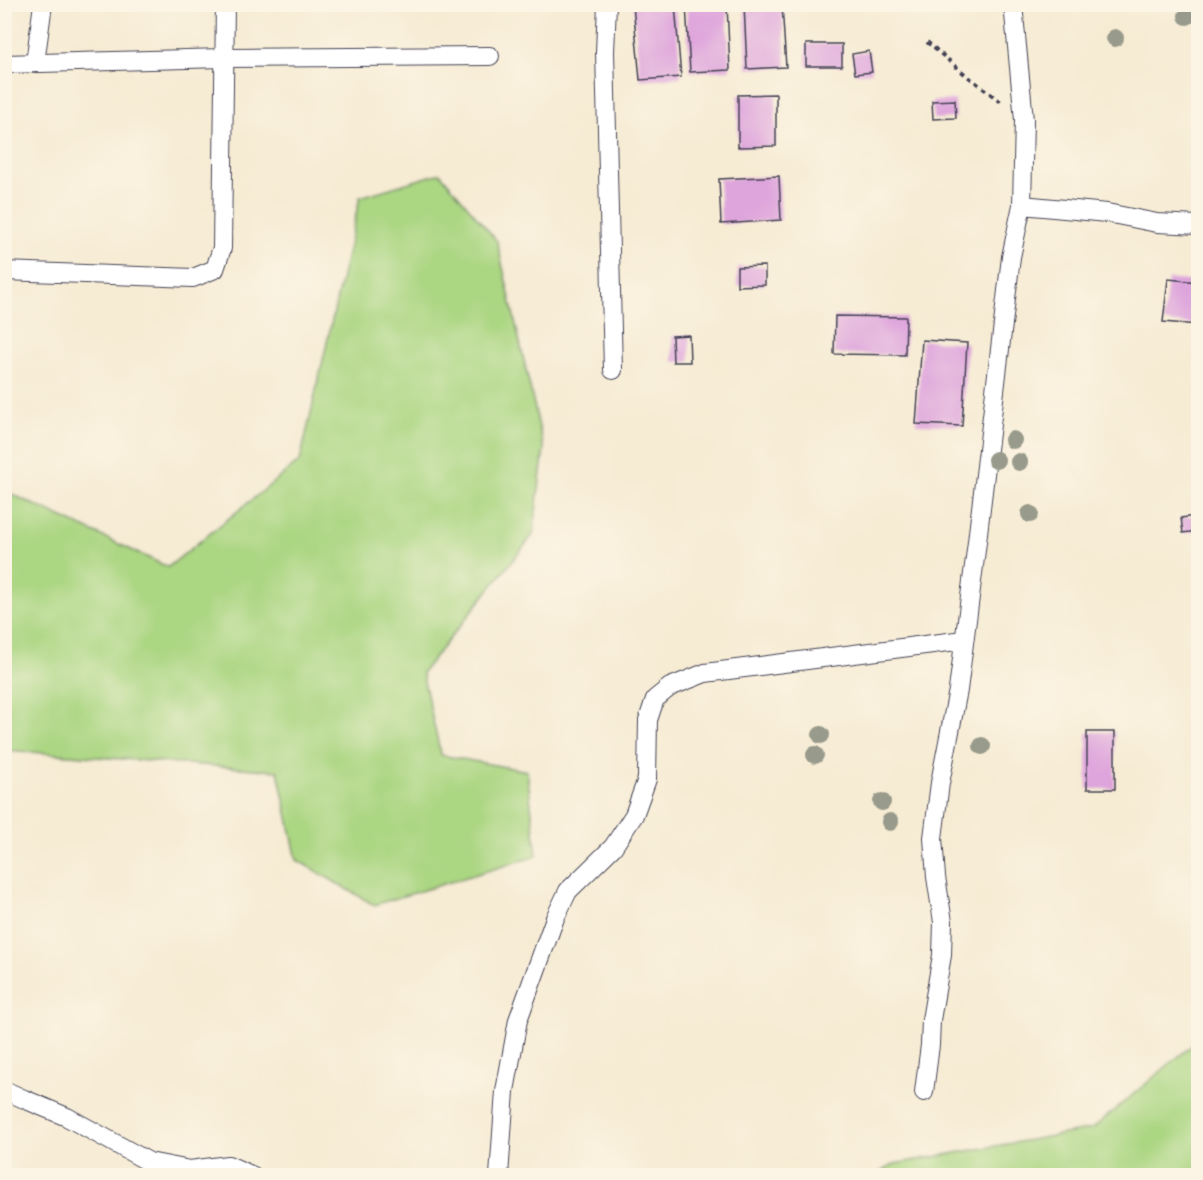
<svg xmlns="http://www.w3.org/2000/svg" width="1203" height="1180" viewBox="0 0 1203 1180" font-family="'IM FELL Double Pica',serif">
<rect width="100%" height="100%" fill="#fcf5e5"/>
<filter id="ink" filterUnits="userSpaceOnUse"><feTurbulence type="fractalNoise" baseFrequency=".0167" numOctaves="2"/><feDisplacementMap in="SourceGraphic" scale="12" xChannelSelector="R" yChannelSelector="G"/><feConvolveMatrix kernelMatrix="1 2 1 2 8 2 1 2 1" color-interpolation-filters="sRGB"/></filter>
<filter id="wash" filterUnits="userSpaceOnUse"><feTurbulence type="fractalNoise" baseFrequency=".008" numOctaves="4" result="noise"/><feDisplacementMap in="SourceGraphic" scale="24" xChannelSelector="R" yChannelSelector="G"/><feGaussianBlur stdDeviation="1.35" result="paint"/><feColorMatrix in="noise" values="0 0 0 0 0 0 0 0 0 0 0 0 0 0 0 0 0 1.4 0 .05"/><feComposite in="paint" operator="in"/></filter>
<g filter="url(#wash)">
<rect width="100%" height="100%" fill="#f6ebd3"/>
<g fill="#abd682" stroke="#667c5e" stroke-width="1.5">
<path d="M440,173L497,241L544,449L533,535L422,673L441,755L527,771L537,856L374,905L297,860L278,771L5,750V491L168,567L300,461L360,197Z"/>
<path d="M1198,1040V1175H875L894,1164L1092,1129Z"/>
</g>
<g id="blocks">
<g fill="#dea4dc">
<path d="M744,4H782L786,67L747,69Z"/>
<path d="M633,5H675L681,77L640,80Z"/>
<path d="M686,5H727L730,70L690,72Z"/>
<rect x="806" y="44" width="36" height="22"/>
<path d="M869,51L872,72L855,74L852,54Z"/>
<path d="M776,94V146L738,147V95Z"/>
<path d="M955,100L956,118L933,119L932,101Z"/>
<path d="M779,176L781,220L721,224L719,179Z"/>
<path d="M765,266V285L737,286V267Z"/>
<path d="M1168,279L1198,282V325L1163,322Z"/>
<path d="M835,316L906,317L905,355L834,354Z"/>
<path d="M689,335L690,362H673L672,336Z"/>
<path d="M922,340L967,343L962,426L916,424Z"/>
<path d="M1195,516L1197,531L1183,533L1181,518Z"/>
<rect x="1087" y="732" width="28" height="57"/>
</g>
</g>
</g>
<g filter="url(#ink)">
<use href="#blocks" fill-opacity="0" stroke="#424052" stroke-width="1.5"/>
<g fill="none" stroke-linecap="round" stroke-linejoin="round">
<g stroke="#424052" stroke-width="20">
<g id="street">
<path d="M607,4L605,52L613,370"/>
<path d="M35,63L43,4"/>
<path d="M4,64L223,58L490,56"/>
<path d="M1022,205L1107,213L1157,223L1198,225"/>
<path d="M4,271L193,278L215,269L222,248L225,4"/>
<path d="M4,1090L24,1099L67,1117L149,1162L190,1170L228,1165L253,1176"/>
<path d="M924,1092L930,1045L931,1020L942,955L943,922L936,877L933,838L940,783L958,690L976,550L1011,257L1022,205L1024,120L1013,4"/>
<path d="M499,1176L505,1091L518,1020L555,918L568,891L613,847L634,815L647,779L648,720L655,699L670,687L705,673L964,640"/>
</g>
</g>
<path stroke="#424052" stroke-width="4" stroke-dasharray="4.5 4.5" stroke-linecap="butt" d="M927,42L966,75L1001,102"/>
<use href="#street" stroke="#fff" stroke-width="18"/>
</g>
<g fill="#989a8b">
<circle cx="1187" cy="16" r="9"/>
<circle cx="1115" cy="38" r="9"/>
<circle cx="1013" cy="440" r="9"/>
<circle cx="996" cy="460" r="9"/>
<circle cx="1019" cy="462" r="9"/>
<circle cx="1030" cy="514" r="9"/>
<circle cx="821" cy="735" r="9"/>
<circle cx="982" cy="746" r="9"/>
<circle cx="815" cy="755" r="9"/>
<circle cx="882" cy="802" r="9"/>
<circle cx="890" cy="822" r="9"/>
</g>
</g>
<rect width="1203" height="1180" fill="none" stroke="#fcf5e5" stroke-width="24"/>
</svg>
